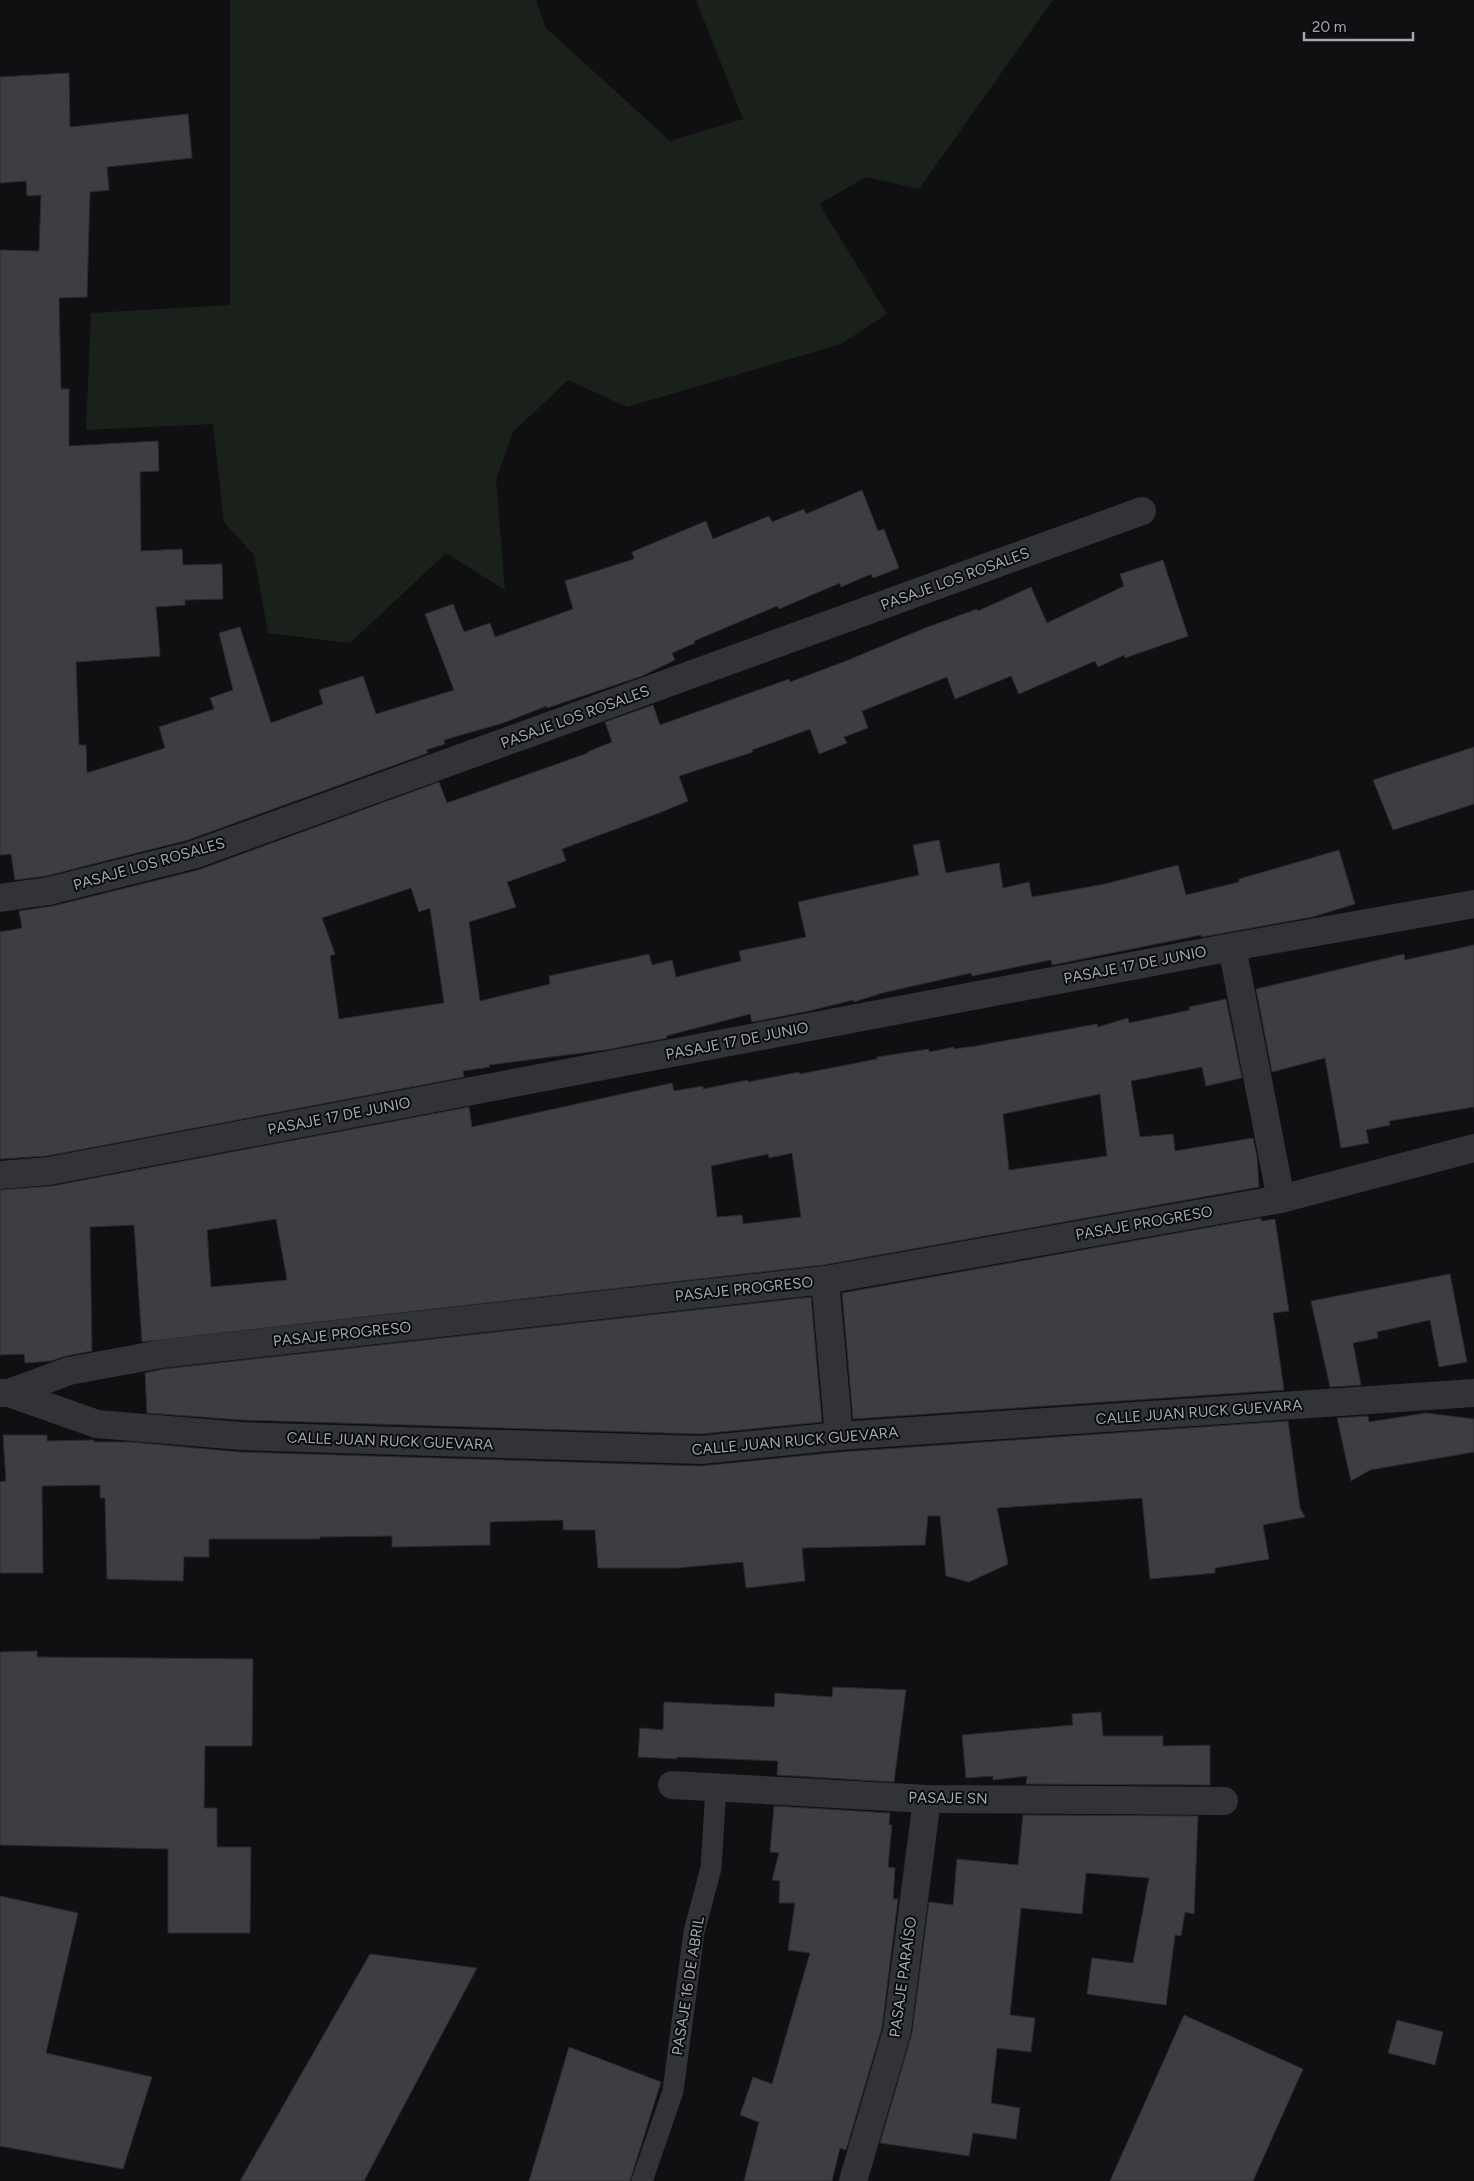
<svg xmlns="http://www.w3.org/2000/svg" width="1474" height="2181" viewBox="0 0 1474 2181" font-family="Figtree,sans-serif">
<rect width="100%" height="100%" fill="#101012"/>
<path fill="#1a211a" d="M230,0H536L546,28L670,141L743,119L696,0H1053L919,189L866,177L819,204L887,314L841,344L627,407L568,380L513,432L496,480L505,590L446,553L350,643L268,633L254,555L224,522L213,424L86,430L91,313L230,305Z"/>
<g fill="#3c3e42" stroke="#2a2b2e" fill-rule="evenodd">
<path d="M69,73L70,127L188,114L192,158L107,167L109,190L90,192L87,297L59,298L61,389H69V446L158,441L159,471L140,472L141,551L182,549L183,565L222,564L223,599L185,600V605L156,607L160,656L76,662L79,745H86L87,773L165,748L159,727L214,709L210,698L233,690L219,633L240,627L271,723L323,704L319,690L363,676L376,714L454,690L425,614L453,604L464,632L490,623L495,637L573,609L565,581L634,559L632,552L706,521L713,539L769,516L772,522L804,509L806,514L862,490L878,531L884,529L899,568L873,578L871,574L841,587L840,583L779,609L777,606L694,641L695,643L672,653L675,660L642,676L547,708V706L503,723L444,740L445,744L426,750L428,753L188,840L46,876L15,880L11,854L0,855V250L39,251L41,195L27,196L26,181L0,183V77Z"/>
<path d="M1163,560L1188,636L1125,658L1124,655L1098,667L1095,661L1019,694L1011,676L955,699L947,677L862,711L868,728L844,737L847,743L819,754L810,729L752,750L753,752L679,776L688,801L659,813L562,849L566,861L507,882L516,907L469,922L480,1001L550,984L549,976L649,954L652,965L672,960L676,977L741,961L739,951L806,937L798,902L919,875L913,845L939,840L946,873L999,863L1003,888L1029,882L1032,897L1105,884L1178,865L1186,895L1239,882V879L1339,850L1355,904L1312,917L1202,937L1201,935L1052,965L1051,960L972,976L971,973L882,993L854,1002L853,1000L809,1011L752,1022L750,1014L666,1036L667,1038L662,1039L605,1050L489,1065L490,1067L463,1071L464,1077L47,1156L0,1159V932L22,928L19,911L53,906L198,870L439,782L447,803L588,753L587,752L612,742L605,722L653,705L660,725L789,679L790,682L846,661L925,628L977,609L978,611L1031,587L1047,623L1124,586L1120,574ZM411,888L419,912L430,908L444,1003L339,1019L330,956L335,954L322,918Z"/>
<path d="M1474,747V804L1393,830L1373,780Z"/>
<path d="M1474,945V1107L1389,1121L1390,1125L1366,1130L1369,1143L1341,1148L1325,1058L1272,1072L1256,989L1404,954L1405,960Z"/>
<path d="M1226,999L1242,1078L1206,1086L1202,1067L1131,1081L1140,1137L1173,1134L1175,1151L1253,1138L1257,1157L1259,1187L823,1265L142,1342L134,1225L90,1227L92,1351L66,1356L51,1361L25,1363L24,1354L0,1355V1190L52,1186L469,1107L472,1127L672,1083L674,1091L703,1086V1089L748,1080V1082L799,1072L800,1074L877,1059V1057L929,1049V1052L954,1047V1049L976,1046L1097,1024L1098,1027L1128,1018L1129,1023L1190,1010L1189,1007ZM1100,1094L1107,1156L1009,1170L1003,1114ZM792,1153L801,1217L743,1224L742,1215L717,1217L711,1166L768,1154L769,1158ZM276,1219L287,1280L211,1287L207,1230Z"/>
<path d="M1261,1218V1221L1275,1219L1289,1311L1273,1313L1284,1390L853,1419L842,1293Z"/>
<path d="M1450,1274L1467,1362L1439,1367L1430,1320L1377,1332L1378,1338L1353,1343L1361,1385L1330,1387L1311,1301Z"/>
<path d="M811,1297L822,1422L700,1434L242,1420L147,1413L145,1373L163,1369Z"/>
<path d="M1426,1413L1474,1419V1452L1370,1470L1351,1481L1337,1418L1368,1416L1369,1422Z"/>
<path d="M1288,1421L1300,1508L1305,1517L1263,1525L1269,1559L1215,1568V1573L1150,1579L1142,1498L997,1508L1008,1564L969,1582L946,1576L940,1516H928L925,1545L802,1548L805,1581L746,1588L743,1562L676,1568H598L595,1530H563V1520L490,1522V1545L392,1547V1536L320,1537V1539H209V1557H184L183,1581L107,1579L105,1498H100V1485L42,1486L43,1573H0V1482L6,1481L3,1435H47V1441L94,1440V1442H131L240,1452L701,1466L840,1452Z"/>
<path d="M37,1651V1657L253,1659L252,1746H205L204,1808H217V1847H251L250,1933H168V1849L0,1845V1652Z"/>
<path d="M833,1687L906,1690L894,1782L777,1775L778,1761L677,1757V1759L638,1757L640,1728L663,1730L664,1702L774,1707L775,1693L832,1697Z"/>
<path d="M1101,1712L1103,1736H1163V1746L1210,1745V1785L1026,1784L1027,1776L993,1780V1776L966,1778L962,1735L1073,1725L1072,1714Z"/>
<path d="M774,1806L890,1813L889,1825H892L888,1867L895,1868L893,1899H898L882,2028L846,2150L840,2148L832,2181H744L759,2122L740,2115L753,2077L772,2084L810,1953L788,1950L795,1903H779L780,1881L772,1880L779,1853L770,1852Z"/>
<path d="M1023,1815L1198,1816L1194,1914L1185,1912L1181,1936L1175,1935L1166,2005L1087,1994L1092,1958L1133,1963L1149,1878L1086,1873L1082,1914L1021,1908L1010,2015L1035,2018L1031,2052L997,2048L991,2103L1020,2108L1016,2139L973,2133L969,2156L880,2143L912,2033L929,1902L953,1905L957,1859L1018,1865Z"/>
<path d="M0,1896L78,1913L46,2053L152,2077L123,2169L0,2146Z"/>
<path d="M370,1954L477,1968L364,2181H240Z"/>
<path d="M1184,2015L1303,2069L1253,2181H1110Z"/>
<path d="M1397,2020L1443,2032L1435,2065L1388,2053Z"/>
<path d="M569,2047L661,2082L630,2181H529Z"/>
</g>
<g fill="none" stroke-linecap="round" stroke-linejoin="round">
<path stroke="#313337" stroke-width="21" d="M642,2181L673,2091L694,1932L711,1868L716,1787"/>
<g stroke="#313337" stroke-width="28">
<path d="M0,898L49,891L193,855L1142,511"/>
<path d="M1232,947L1281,1199"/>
<path d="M0,1175L49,1171L1232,947L1474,904"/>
<path d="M825,1280L839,1436"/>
<path d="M1,1393H9L97,1424L241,1436L701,1450L839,1436L1474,1393"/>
<path d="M9,1393L69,1371L161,1354L825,1280L1281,1199L1474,1148"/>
<path d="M672,1785L927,1799L1224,1801"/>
<path d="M853,2181L897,2031L927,1799"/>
</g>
</g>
<g text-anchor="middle" stroke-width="4" stroke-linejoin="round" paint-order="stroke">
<g font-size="15" fill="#a0aab3" stroke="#0b0b0c">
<text transform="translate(955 579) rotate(-20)" y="5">PASAJE LOS ROSALES</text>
<text transform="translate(575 717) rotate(-20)" y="5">PASAJE LOS ROSALES</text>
<text transform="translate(149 864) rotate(-16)" y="5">PASAJE LOS ROSALES</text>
<text transform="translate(1135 965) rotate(-11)" y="5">PASAJE 17 DE JUNIO</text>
<text transform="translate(737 1041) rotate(-11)" y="5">PASAJE 17 DE JUNIO</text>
<text transform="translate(339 1116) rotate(-11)" y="5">PASAJE 17 DE JUNIO</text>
<text transform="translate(1144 1223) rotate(-10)" y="5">PASAJE PROGRESO</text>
<text transform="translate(744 1289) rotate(-6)" y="5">PASAJE PROGRESO</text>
<text transform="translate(342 1334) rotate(-6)" y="5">PASAJE PROGRESO</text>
<text transform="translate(1199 1412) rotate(-4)" y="5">CALLE JUAN RUCK GUEVARA</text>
<text transform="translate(390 1441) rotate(2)" y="5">CALLE JUAN RUCK GUEVARA</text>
<text transform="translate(795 1441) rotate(-5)" y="5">CALLE JUAN RUCK GUEVARA</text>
<text transform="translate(948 1798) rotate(1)" y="5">PASAJE SN</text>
<text transform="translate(903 1977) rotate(-82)" y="5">PASAJE PARAÍSO</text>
<text transform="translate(688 1986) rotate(-81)" y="5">PASAJE 16 DE ABRIL</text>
</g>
</g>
<path d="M1304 32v8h109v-8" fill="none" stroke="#a0aab3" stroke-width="2.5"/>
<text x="1312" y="32" font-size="15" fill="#a0aab3" stroke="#0b0b0c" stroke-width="4" paint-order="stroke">20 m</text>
</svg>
